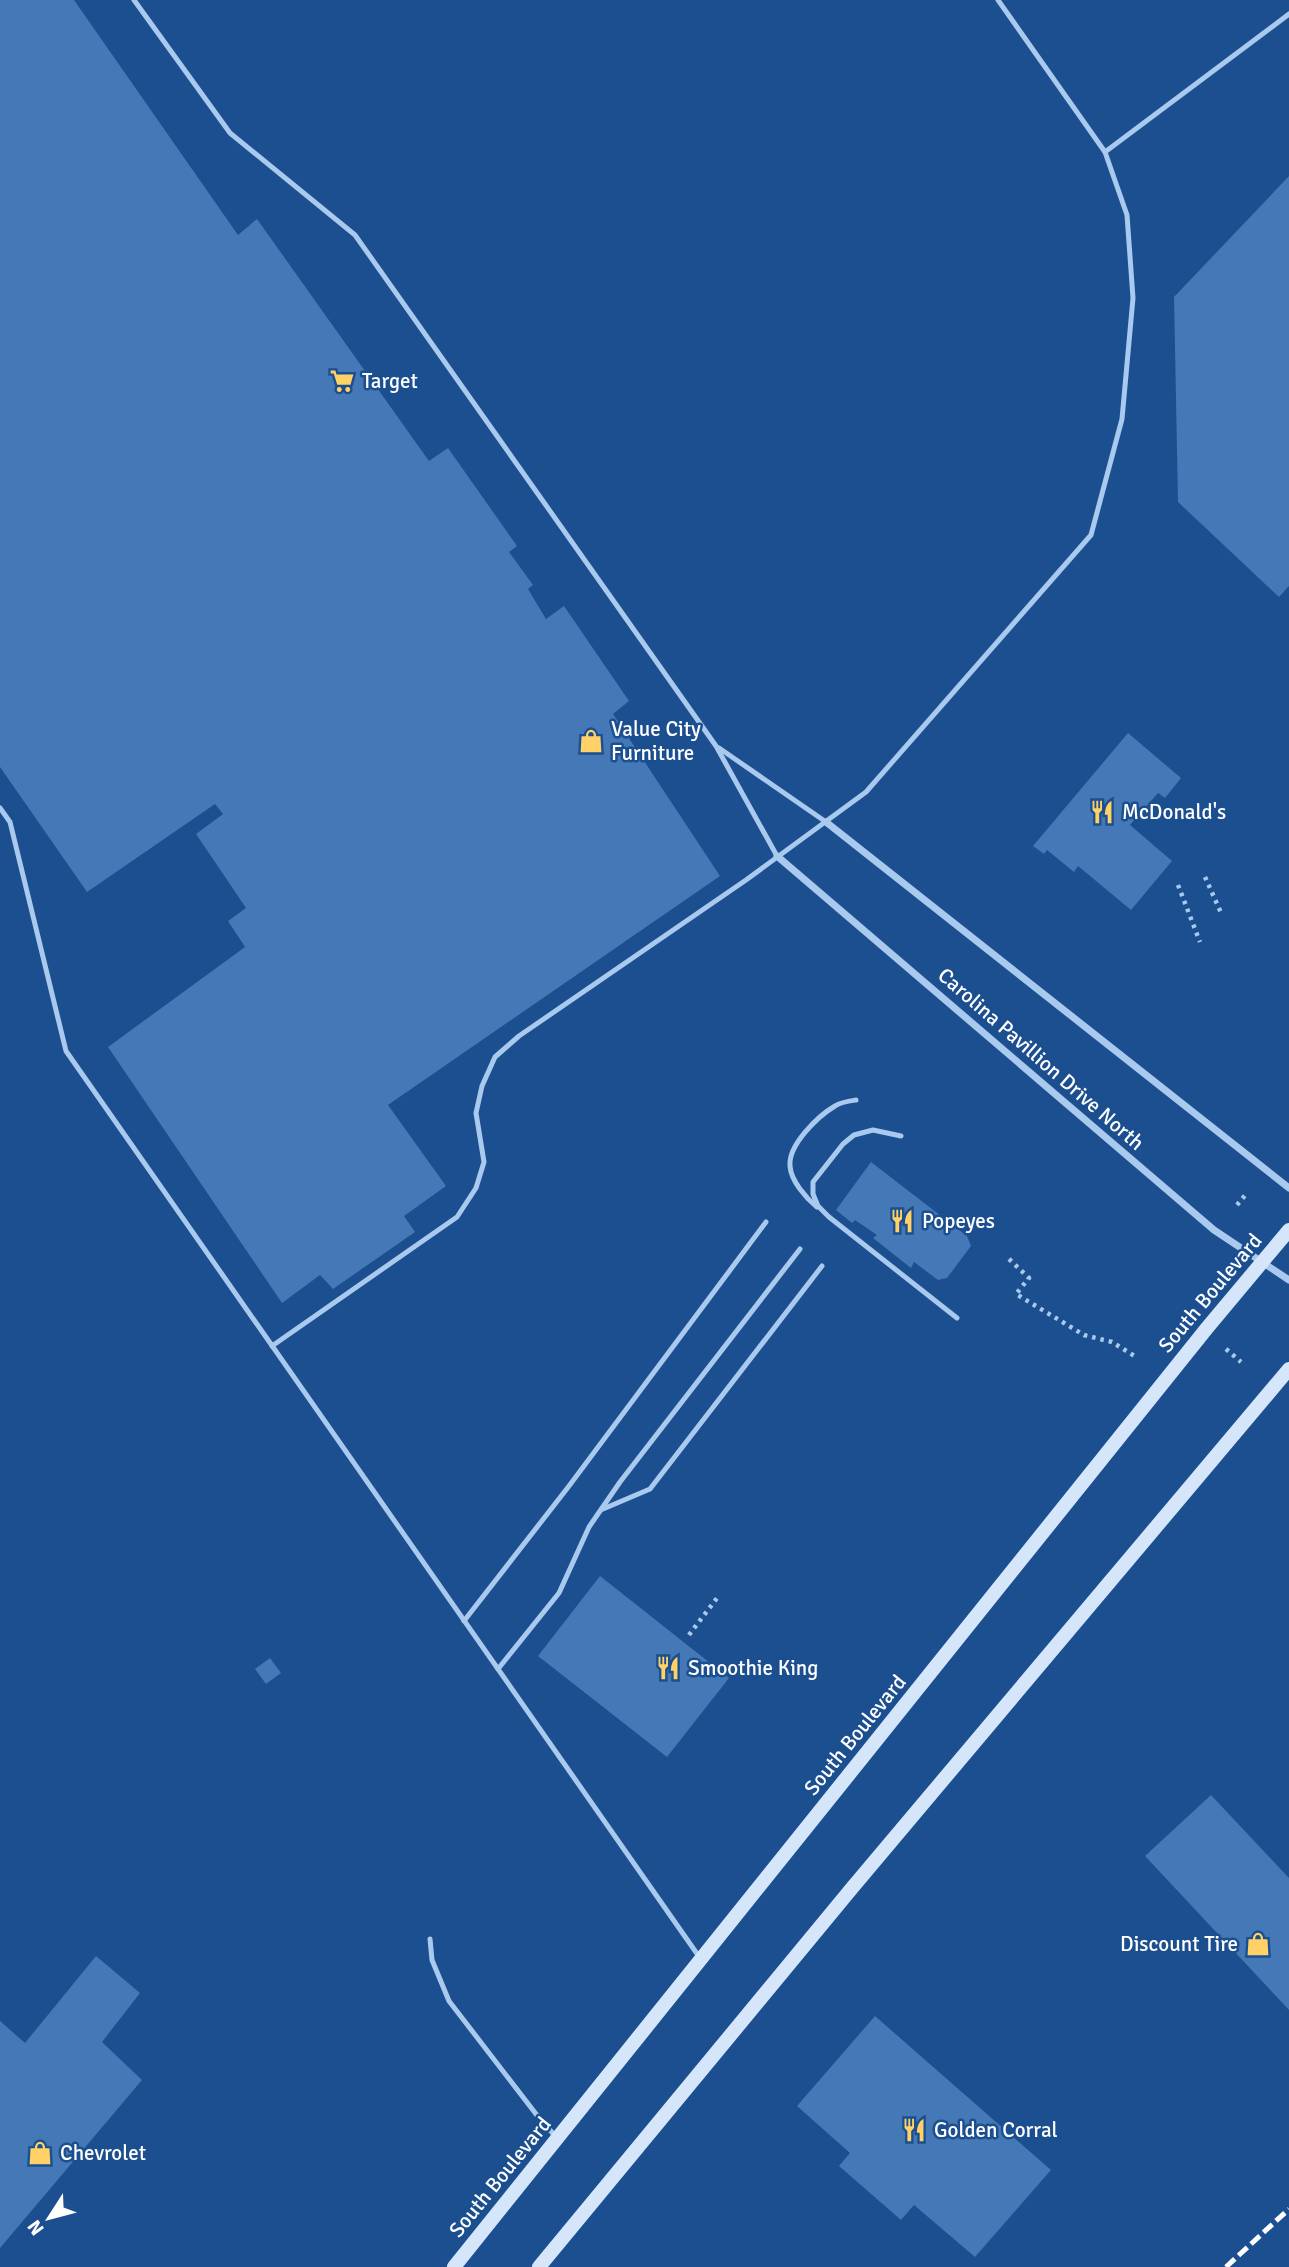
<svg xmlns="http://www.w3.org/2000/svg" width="1289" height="2267" viewBox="0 0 1289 2267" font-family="Signika,sans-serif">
<rect width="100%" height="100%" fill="#1b4f8f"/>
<g fill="#4478b7">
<path d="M0,0H74L238,235L257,219L429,461L448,448L517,546L509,552L533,585L528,589L546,619L564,606L629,701L613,714L720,876L388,1105L446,1186L404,1216L415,1232L333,1289L320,1275L282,1303L108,1047L245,947L228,921L246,908L196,834L223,814L215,804L87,892L0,767Z"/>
<path d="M1289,176V586L1279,597L1178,502L1174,297Z"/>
<path d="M1128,733L1181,778L1165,798L1158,793L1130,825L1172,861L1131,910L1078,866L1074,872L1047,850L1044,854L1033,846Z"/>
<path d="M871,1162L967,1236L971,1246L947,1278L938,1280L914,1262L911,1268L873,1238L877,1235L855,1220L852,1223L836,1210Z"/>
<path d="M600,1576L729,1678L667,1757L538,1656Z"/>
<path d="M270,1658L281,1673L266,1684L255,1669Z"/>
<path d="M1211,1795L1289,1878V2010L1145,1856Z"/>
<path d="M96,1956L140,1993L102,2042L142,2080L0,2248V2021L25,2043Z"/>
<path d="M875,2016L1051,2170L975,2257L914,2205L901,2220L839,2166L850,2153L797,2106Z"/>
</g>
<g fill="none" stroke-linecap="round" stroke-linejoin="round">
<g stroke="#a9c9ee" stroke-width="4.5" stroke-dasharray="3.5 5" stroke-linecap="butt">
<path d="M1205,877L1222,915"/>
<path d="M1178,885L1200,942"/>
<path d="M1237,1205L1247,1193"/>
<path d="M1009,1259L1029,1278L1016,1294L1084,1335L1112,1342L1136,1357"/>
<path d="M1226,1349L1241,1362"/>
<path d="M689,1635L717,1598"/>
</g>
<g stroke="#a9c9ee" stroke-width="5">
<path d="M134,0L230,133L355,235L716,746L777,856"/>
<path d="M1105,152L1289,14"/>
<path d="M719,748L826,822"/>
<path d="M0,808L10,822L66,1051L700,1958"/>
<path d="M901,1136L873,1130L854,1135L843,1144L813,1182V1194L818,1206L829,1217L957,1318"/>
<path d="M817,1207C806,1198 791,1181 790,1166C788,1145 818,1116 835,1106C841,1102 849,1101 856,1100"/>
<path d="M272,1346L457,1217L476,1188L484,1162L476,1113L482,1086L495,1057L519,1036L746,880L866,792L1091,535L1122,419L1133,298L1127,215L1105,152L998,0"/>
<path d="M603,1509L650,1489L822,1266"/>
<path d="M464,1621L569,1486L766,1222"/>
<path d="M498,1669L559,1593L589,1527L620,1482L800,1249"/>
<path d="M430,1939L432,1960L449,2001L536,2114L556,2137"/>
</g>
<g stroke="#a9c9ee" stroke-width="7">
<path d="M826,822L1289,1188"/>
<path d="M777,856L1214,1230L1289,1280"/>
</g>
<g stroke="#d6e6fa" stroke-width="14">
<path d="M454,2267L1207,1328L1289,1230"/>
<path d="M539,2267L852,1888L1289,1369"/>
</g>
<path stroke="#fff" stroke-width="5" stroke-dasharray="12 5" stroke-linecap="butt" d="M1226,2267L1289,2209"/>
</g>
<defs>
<g id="supermarket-bare" transform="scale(1.89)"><path d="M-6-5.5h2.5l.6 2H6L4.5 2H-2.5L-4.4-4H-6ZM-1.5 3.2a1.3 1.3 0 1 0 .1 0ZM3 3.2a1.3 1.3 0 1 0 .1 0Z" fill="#ffd166" stroke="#1b4f8f" stroke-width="2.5" paint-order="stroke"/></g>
<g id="shop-bare" transform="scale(1.89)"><path d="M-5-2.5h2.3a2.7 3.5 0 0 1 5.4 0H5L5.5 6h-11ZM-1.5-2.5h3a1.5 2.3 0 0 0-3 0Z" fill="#ffd166" stroke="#1b4f8f" stroke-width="2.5" paint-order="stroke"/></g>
<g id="restaurant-bare" transform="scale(1.89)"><path d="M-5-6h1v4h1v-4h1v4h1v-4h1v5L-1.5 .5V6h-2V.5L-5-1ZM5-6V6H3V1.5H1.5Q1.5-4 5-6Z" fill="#ffd166" stroke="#1b4f8f" stroke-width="2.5" paint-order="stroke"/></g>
</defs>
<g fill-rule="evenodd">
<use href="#supermarket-bare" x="342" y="381"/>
<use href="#shop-bare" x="591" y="741"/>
<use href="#restaurant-bare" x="1102" y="812"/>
<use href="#restaurant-bare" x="902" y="1221"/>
<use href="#restaurant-bare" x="668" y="1668"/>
<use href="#shop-bare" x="1258" y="1944"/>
<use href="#restaurant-bare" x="914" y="2130"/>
<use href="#shop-bare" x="40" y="2153"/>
</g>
<g text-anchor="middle" stroke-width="5" stroke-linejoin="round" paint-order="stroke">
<g font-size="21" fill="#fff" stroke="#1b4f8f" text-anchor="start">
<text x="362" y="388">Target</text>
<text x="611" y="736">Value City<tspan x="611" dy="24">Furniture</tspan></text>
<text x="1122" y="819">McDonald's</text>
<text x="922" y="1228">Popeyes</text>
<text x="688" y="1675">Smoothie King</text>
<text x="1238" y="1951" text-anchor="end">Discount Tire</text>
<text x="934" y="2137">Golden Corral</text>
<text x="60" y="2160">Chevrolet</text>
</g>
<g font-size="21" fill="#fff" stroke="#1b4f8f">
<text transform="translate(1041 1059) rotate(41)" y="7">Carolina Pavillion Drive North</text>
<text transform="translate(1210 1293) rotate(-50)" y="7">South Boulevard</text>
<text transform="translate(855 1735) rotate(-51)" y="7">South Boulevard</text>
<text transform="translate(500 2177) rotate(-51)" y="7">South Boulevard</text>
</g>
</g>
<g transform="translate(49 2218) rotate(234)" stroke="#1b4f8f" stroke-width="5" paint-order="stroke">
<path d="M0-5L12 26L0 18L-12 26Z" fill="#ffffff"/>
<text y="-10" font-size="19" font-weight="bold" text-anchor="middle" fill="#ffffff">N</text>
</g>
</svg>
